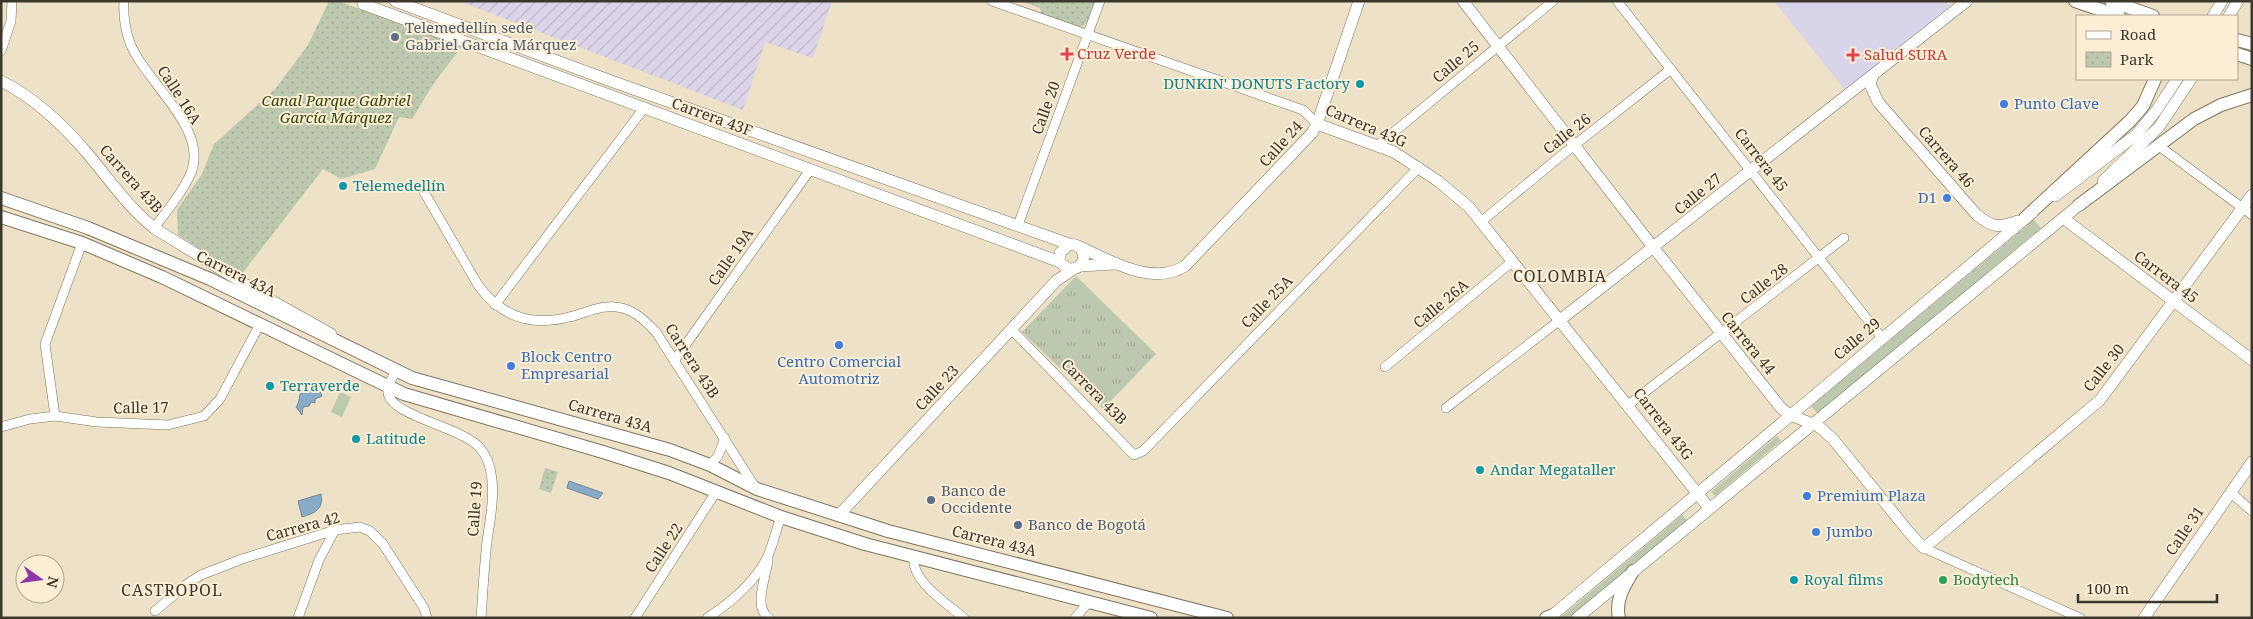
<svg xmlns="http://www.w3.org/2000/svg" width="2253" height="619" viewBox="0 0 2253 619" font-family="'Noto Serif',serif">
<defs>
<pattern id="industrial-furrows" width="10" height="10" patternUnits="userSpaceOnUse" patternTransform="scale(1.25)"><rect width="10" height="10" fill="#dcd4e9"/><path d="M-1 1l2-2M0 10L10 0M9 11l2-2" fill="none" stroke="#beb7c8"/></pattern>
<pattern id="grass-tufts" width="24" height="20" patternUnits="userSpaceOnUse" patternTransform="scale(1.25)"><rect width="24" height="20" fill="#bdc9ae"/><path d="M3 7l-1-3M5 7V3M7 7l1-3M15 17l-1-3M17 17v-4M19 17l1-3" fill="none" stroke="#a3ad96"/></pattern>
<pattern id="park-dots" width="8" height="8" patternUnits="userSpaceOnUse" patternTransform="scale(1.25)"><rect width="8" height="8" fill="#bdc9ae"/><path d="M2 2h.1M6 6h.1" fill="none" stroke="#a3ad96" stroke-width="1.8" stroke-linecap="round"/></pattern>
</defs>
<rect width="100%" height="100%" fill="#ede1c7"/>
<path fill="url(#industrial-furrows)" d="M459,1H832L813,58L765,42L743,110Z"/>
<path fill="#d8d5eb" d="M1774,1H1946L1950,6L1845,90Z"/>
<g fill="url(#grass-tufts)">
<path d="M2034,220L2041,228L1818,414L1811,406Z"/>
<path d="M1076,276L1156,354L1103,409L1022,332Z"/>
<path d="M1777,436L1781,441L1715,496L1711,492Z"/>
<path d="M1682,515L1687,520L1571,618H1560Z"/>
</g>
<g fill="url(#park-dots)">
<path d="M329,1H337L463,45L434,83L412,119L399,117L375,169L341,179L323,169L241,275L178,235L177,210L202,174L214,144L275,89L308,45Z"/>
<path d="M1020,1H1095L1087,22L1083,26H1079L1041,13L1040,8Z"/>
<path d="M545,468L558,472L551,493L539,489Z"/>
</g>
<path fill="#bdc9ae" d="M340,392L351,397L342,417L331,412Z"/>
<g fill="#88acc7" stroke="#718999">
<path d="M310,388L319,389L322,396L315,399V403L311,402L309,406L303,407L302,415L296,407C303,397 294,394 310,388Z"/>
<path d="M569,481L603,493L598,499L567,488Z"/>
<path d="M321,494C324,509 315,513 302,517L298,501Z"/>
</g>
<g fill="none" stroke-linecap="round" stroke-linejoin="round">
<g stroke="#7f745d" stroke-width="10">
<g id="street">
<path d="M124,1C123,16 125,29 130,43C145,82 209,128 191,173C182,193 167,211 154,228"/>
<path d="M992,1L1303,110L1317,124"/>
<path d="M1617,1L1882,338"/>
<path d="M1,51L11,21L12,1"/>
<path d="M1378,145L1553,1"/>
<path d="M2159,146L2252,215"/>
<path d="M424,192L478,285C501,317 531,327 569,317C587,313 603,303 622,308C637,312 646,322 656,332L755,487"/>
<path d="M1482,221L1562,155L1671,69"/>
<path d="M1018,225L1100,1"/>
<path d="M495,305L644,108"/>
<path d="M1011,329L1134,455L1143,451L1149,445L1419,167"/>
<path d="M674,361L810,170"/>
<path d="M1385,367L1513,261"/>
<path d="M396,371C393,377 387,385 388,392C389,416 463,427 480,448C487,456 491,469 492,480C494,500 490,521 487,541C484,567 483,592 481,618"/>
<path d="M1628,405L1844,238"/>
<path d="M1446,408L1560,320"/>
<path d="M55,416L45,344L82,243"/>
<path d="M1,427L30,419L55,416L97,422L168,425L204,416L220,399L260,324"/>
<path d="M710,465L718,456L725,438"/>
<path d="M2230,492L2252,511"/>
<path d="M1924,548L2080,618"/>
<path d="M914,556C910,581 948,604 964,618"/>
<path d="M768,559C767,576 752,606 769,618"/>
<path d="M155,611L187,584L201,575L242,559L335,530L360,527L370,531L383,544L424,608L427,618"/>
<path d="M298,618L319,560L335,530"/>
<path d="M635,618L716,492"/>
<path d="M707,618C730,603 754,583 767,558C773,545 776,530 781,517"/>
<path d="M1075,618L1089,602"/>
</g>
</g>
<g stroke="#7f745d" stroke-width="12">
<g id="secondary">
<path d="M364,1L363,4L1060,262"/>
<path d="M395,1L611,81L1069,244C1089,244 1088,271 1068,269L1060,262V253L1069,244"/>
<path d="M1463,1L1653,247L1781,408L1790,415L1818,426L1832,438L1913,537L1924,548L2100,400L2252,195"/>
<path d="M2213,16L2222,1"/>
<path d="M2229,16L2238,1"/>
<path d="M1873,75L1870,84L1878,102L1976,214C1992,228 1999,228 2018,221"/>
<path d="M1,81C33,97 64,126 87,153C109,179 127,206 154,228L274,302L331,334"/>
<path d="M1317,124L1394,152L1438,181L1469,207L1709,508"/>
<path d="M2103,181L2159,127L2191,79"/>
<path d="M2055,196L2136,135L2156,111L2177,79"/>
<path d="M2063,218L2252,360"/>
<path d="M1078,246C1109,260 1152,287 1185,266L1312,133L1317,124L1359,1"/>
<path d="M1080,266L1115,264"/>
<path d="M1560,320L1967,1"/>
<path d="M839,515L1056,281L1072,270"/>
<path d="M1549,618L2032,213"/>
<path d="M1577,618L2085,200"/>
<path d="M2144,618L2252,462"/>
</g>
</g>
<g stroke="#7f745d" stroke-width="14">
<g id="primary">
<path d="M2075,1L2119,16"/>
<path d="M2111,1L2153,16"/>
<path d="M2237,40L2252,44"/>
<path d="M2237,54L2252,59"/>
<path d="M1,198L88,228L210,279L412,378L670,450L710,465L757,489L888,531L1227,618"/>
<path d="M2079,205L2194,119L2221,105L2252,95"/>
<path d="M1,217L82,243L162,277L404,394L603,452L669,473L781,517L865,544L1151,618"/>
<path d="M2025,218L2130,121L2143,106L2155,79"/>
<path d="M1546,618L1553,615"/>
<path d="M1619,618C1615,599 1624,587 1633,571"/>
</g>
</g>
<use href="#street" stroke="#fff" stroke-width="9"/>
<use href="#secondary" stroke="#fff" stroke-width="11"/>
<use href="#primary" stroke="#fff" stroke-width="12"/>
</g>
<g fill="#5c6f8a" stroke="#fbeed4" stroke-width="2">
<circle cx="395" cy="37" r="5"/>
<circle cx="931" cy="500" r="5"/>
<circle cx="1018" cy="525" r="5"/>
</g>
<g fill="#e0444e" stroke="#fbeed4" stroke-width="2">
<path d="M1064.5 46.5h5v5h5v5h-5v5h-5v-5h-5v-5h5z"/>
<path d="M1850.5 47.5h5v5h5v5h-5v5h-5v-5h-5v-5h5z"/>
</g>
<g fill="#0f9aa8" stroke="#fbeed4" stroke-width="2">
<circle cx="1360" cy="84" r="5"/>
<circle cx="343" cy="186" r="5"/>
<circle cx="270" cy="386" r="5"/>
<circle cx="356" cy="439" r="5"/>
<circle cx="1480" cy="470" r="5"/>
<circle cx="1794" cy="580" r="5"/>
</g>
<g fill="#3f7fe0" stroke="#fbeed4" stroke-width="2">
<circle cx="2004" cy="104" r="5"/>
<circle cx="1947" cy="198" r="5"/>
<circle cx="839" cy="345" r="5"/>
<circle cx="511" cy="366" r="5"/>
<circle cx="1807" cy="496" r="5"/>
<circle cx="1816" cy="532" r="5"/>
</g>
<circle fill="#2e9e5b" stroke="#fbeed4" stroke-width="2" cx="1943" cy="580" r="5"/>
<g text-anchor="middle" stroke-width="4" stroke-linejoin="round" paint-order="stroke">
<g font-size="15" fill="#4e5e75" stroke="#fbeed4" text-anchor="start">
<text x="405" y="33">Telemedellín sede<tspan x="405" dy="17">Gabriel García Márquez</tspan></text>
<text x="941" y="496">Banco de<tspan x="941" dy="17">Occidente</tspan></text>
<text x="1028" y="530">Banco de Bogotá</text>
</g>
<g font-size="15" fill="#be3a42" stroke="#fbeed4" text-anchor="start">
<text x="1077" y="59">Cruz Verde</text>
<text x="1864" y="60">Salud SURA</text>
</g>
<g font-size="15" fill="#3c372d" stroke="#fbeed4">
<text transform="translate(1456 62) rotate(-40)" y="5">Calle 25</text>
<text transform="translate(179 95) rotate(57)" y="5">Calle 16A</text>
<text transform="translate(1046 108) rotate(-70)" y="5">Calle 20</text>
<text transform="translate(712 117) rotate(20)" y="5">Carrera 43F</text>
<text transform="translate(1366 126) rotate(23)" y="5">Carrera 43G</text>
<text transform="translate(1567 134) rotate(-38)" y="5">Calle 26</text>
<text transform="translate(1281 144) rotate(-48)" y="5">Calle 24</text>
<text transform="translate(1946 157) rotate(49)" y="5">Carrera 46</text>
<text transform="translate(1761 160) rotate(52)" y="5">Carrera 45</text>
<text transform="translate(131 179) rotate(48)" y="5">Carrera 43B</text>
<text transform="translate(1698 194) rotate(-39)" y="5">Calle 27</text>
<text transform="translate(731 257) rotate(-55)" y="5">Calle 19A</text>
<text transform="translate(236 274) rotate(26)" y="5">Carrera 43A</text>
<text transform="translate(2166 277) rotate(37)" y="5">Carrera 45</text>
<text transform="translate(1764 284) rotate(-38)" y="5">Calle 28</text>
<text transform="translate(1267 302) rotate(-46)" y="5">Calle 25A</text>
<text transform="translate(1441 304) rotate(-40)" y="5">Calle 26A</text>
<text transform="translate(1857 339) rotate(-40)" y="5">Calle 29</text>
<text transform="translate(1748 343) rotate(51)" y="5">Carrera 44</text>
<text transform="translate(692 361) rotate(57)" y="5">Carrera 43B</text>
<text transform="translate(2104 368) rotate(-52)" y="5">Calle 30</text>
<text transform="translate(937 388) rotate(-47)" y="5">Calle 23</text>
<text transform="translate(1094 392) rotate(45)" y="5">Carrera 43B</text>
<text transform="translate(141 408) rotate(-1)" y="5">Calle 17</text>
<text transform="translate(610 416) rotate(16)" y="5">Carrera 43A</text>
<text transform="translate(1663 424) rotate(52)" y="5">Carrera 43G</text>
<text transform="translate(475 509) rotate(-86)" y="5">Calle 19</text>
<text transform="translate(303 527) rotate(-15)" y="5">Carrera 42</text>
<text transform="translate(2185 531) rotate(-56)" y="5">Calle 31</text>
<text transform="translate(994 541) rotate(14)" y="5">Carrera 43A</text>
<text transform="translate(664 548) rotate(-57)" y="5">Calle 22</text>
</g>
<g font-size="15" fill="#0d838f" stroke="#fbeed4" text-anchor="start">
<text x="1350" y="89" text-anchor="end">DUNKIN' DONUTS Factory</text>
<text x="353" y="191">Telemedellín</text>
<text x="280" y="391">Terraverde</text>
<text x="366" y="444">Latitude</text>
<text x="1490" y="475">Andar Megataller</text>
<text x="1804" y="585">Royal films</text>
</g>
<g font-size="15" font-style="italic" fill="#35480c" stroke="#fbeed4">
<text x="336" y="106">Canal Parque Gabriel<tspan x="336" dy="17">García Márquez</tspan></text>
</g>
<g font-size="15" fill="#366cbe" stroke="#fbeed4" text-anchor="start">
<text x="2014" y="109">Punto Clave</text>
<text x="1937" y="203" text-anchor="end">D1</text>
<text x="521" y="362">Block Centro<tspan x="521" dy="17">Empresarial</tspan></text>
<text x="839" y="367" text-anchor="middle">Centro Comercial<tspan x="839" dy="17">Automotriz</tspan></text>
<text x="1817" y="501">Premium Plaza</text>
<text x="1826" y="537">Jumbo</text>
</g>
<g font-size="15" fill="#27864d" stroke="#fbeed4" text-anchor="start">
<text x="1953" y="585">Bodytech</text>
</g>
<g font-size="16" letter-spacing="1" fill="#3c372d" stroke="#fbeed4">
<text x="1560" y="282">COLOMBIA</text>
<text x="172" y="596">CASTROPOL</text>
</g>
</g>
<rect width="2253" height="619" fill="none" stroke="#3c372d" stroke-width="5"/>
<rect x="2076" y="15" width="162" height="65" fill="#fbeed4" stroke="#afa591"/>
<rect x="2086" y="31" width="25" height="8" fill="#ffffff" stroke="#afa591"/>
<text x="2120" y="40" font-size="15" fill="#3c372d">Road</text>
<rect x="2086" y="52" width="25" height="15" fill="url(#park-dots)" stroke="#afa591"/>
<text x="2120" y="65" font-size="15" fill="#3c372d">Park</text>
<g transform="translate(40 579) rotate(104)"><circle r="24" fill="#fbeed4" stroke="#afa591"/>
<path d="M0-4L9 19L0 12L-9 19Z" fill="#8e39a7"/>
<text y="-8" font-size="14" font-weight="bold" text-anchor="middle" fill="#3c372d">N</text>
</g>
<path d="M2078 594v8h139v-8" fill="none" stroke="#3c372d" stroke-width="2.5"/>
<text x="2086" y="594" font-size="15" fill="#3c372d" stroke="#fbeed4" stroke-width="4" paint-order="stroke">100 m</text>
</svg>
